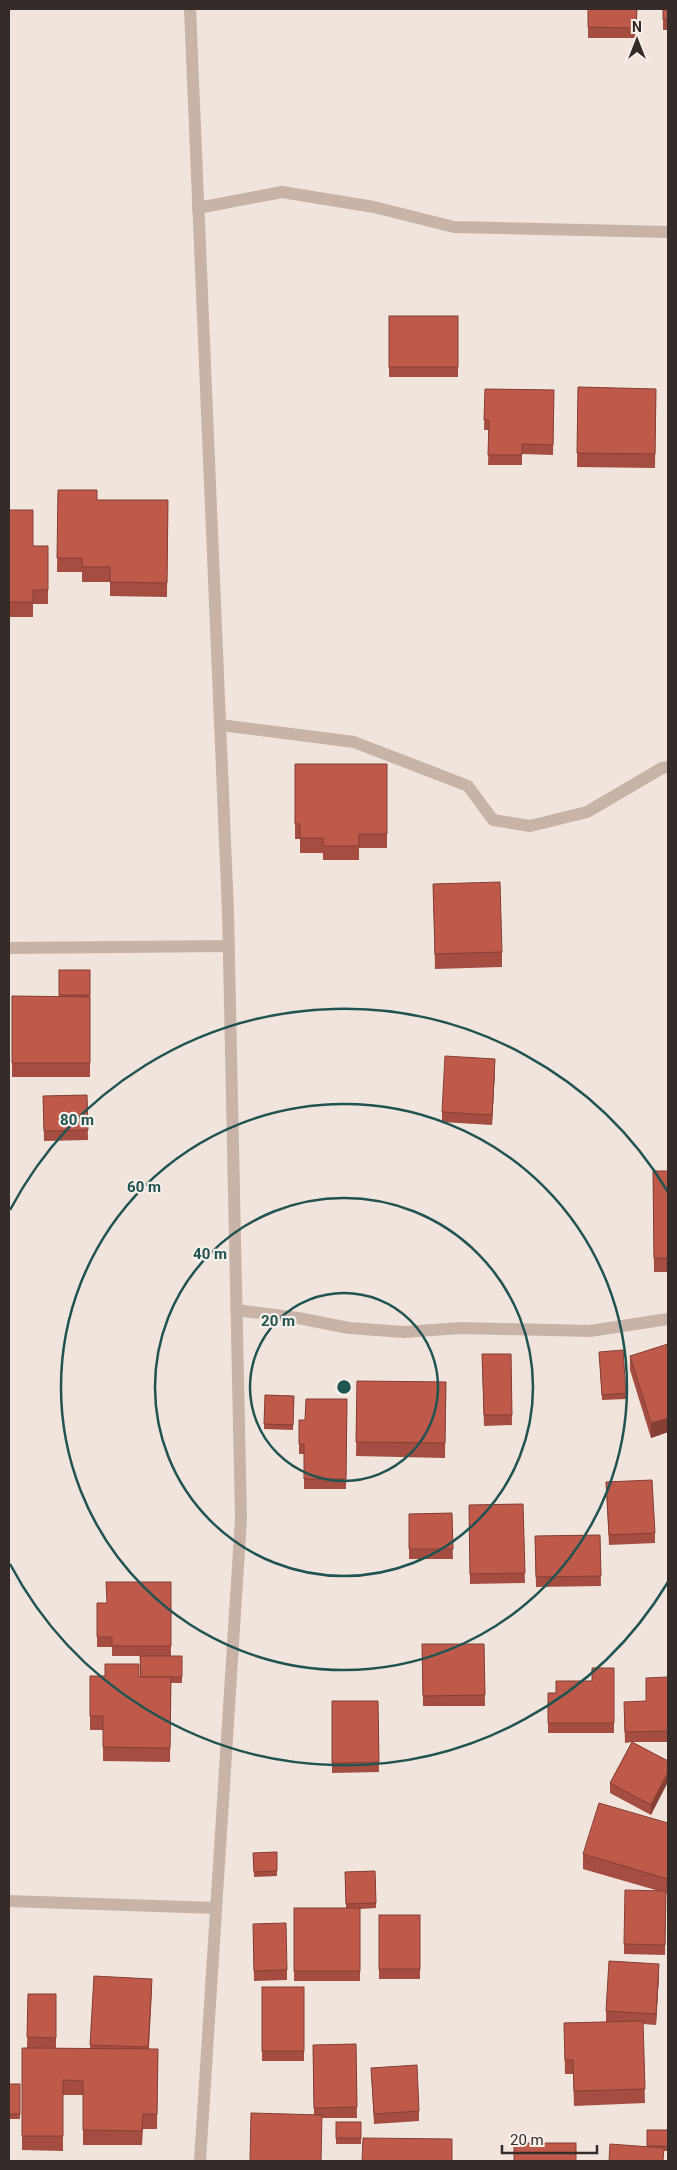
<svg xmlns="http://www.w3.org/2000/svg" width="677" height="2170" viewBox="0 0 677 2170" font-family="Roboto,sans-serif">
<rect width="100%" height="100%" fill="#f0e4dc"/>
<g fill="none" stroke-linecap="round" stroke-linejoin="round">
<g stroke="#c8b3a8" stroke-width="12">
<path d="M190,9L228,912L241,1519L200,2161"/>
<path d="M198,208L282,192L374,207L454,227L668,232"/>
<path d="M220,725L354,742L468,786L493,820L530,826L587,812L662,768L668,767"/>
<path d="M9,948L229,946"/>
<path d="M236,1310L298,1318L349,1328L404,1332L461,1328L590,1331L668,1319"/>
<path d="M9,1901L216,1908"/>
</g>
</g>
<g fill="#a44d40">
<path d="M588,9H637L636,38H588Z"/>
<rect x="663" y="9" width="5" height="21"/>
<rect x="389" y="316" width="69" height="61"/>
<path d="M578,387L656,389L655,468L577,467Z"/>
<path d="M485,389L554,390L553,455L522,454V465H488L489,430H484Z"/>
<path d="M58,490L97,500H168L167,597L110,596V582H82V572H57Z"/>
<path d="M9,510L33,546H48V604H33V617H9Z"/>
<path d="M295,764H387V848H359V860H323V853H300V839H295Z"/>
<path d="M433,884L502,952V967L435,969Z"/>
<path d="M59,970H90V1077H12V996L59,997Z"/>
<path d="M495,1069L492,1125L442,1122V1112Z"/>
<path d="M87,1095L88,1140L44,1141L43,1096Z"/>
<path d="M653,1171H668V1272H654Z"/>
<path d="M668,1344V1432L651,1438L630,1370V1356Z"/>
<path d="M599,1352L626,1393V1399L602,1400Z"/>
<path d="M482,1354H511L512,1425L484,1426Z"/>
<path d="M357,1381L446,1382L445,1458L356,1456Z"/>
<path d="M265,1395L294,1396L293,1430L264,1429Z"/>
<path d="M347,1399L346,1489H304V1454H299V1444L305,1420Z"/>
<path d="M606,1482L655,1533V1543L609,1545Z"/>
<path d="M523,1504L525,1583L470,1584L469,1505Z"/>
<path d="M452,1513L453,1559H409V1514Z"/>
<path d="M600,1535L601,1586L536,1587L535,1536Z"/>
<path d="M171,1582V1656H182V1683H171L170,1762L103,1761V1730H90V1676L140,1677V1656H112V1647H97V1603H106Z"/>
<path d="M422,1644H484L485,1706H423Z"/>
<path d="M614,1668V1733H548V1693H556L592,1681Z"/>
<path d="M668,1677V1742H632L668,1761L651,1815L610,1793V1783L632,1742L625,1743L624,1712L646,1701Z"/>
<path d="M332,1701H378L379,1772L332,1773Z"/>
<path d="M668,1823V1894L666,1893L665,1955L624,1954V1944L659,1891L583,1869V1854Z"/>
<path d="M277,1852V1876L254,1877L253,1853Z"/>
<path d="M375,1871L376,1908L360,1909V1981H294V1908H346L345,1872Z"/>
<rect x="379" y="1915" width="41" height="64"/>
<path d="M253,1934L287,1970V1980L254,1981Z"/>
<path d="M659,1974L656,2025L643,2024L645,2103L574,2106L573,2074H565L564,2023L612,2022H606V2011Z"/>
<path d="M94,1976L152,1990L149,2049H158L157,2129H143L142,2145H83V2095H63V2151L22,2150V2048L90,2049Z"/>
<rect x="262" y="1987" width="42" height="74"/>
<path d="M28,1994H56V2048H27Z"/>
<path d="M356,2044L357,2118H322L314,2115L313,2045Z"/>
<path d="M371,2068L419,2111V2121L374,2124Z"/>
<rect x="9" y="2084" width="11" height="35"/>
<rect x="336" y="2122" width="25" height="22"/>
<path d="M647,2130H668V2151H664L647,2147Z"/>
</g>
<g fill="#863f34">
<path d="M495,1059V1069L492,1125V1115Z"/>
<path d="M668,1418V1432L651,1438V1423Z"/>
<path d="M668,1772V1782L651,1815V1805Z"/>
<path d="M659,1964V1974L656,2025V2014Z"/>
</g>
<g fill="#bf5a4b" stroke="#863f34">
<path d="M588,9H637L636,28L588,27Z"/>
<rect x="663" y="9" width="5" height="10"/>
<rect x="389" y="316" width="69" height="51"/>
<path d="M578,387L656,389L655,454L577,453Z"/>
<path d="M485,389L554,390L553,445L522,444V455H488L489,420H484Z"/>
<path d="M58,490H97V500H168L167,583L110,582V567H82V558H57Z"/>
<path d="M9,510H33V546H48V590H33V602H9Z"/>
<path d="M295,764H387V834H359V846H323V838H300V824H295Z"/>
<path d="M500,882L502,952L435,954L433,884Z"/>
<rect x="59" y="970" width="31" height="25"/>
<path d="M12,996L90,997V1063H12Z"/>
<path d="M445,1056L495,1059L492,1115L442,1112Z"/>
<path d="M87,1095L88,1130L44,1131L43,1096Z"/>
<path d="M653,1171H668V1258H654Z"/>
<path d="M668,1344V1418L651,1423L630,1356Z"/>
<path d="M623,1350L626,1393L602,1395L599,1352Z"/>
<path d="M482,1354H511L512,1415H484Z"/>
<path d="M357,1381L446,1382L445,1443L356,1442Z"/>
<path d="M265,1395L294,1396L293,1425L264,1424Z"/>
<path d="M306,1399H347L346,1479H304V1444H299V1420H305Z"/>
<path d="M652,1480L655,1533L609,1535L606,1482Z"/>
<path d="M523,1504L525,1573L470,1574L469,1505Z"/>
<path d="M452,1513L453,1549H409V1514Z"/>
<path d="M600,1535L601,1576L536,1577L535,1536Z"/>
<path d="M106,1582H171V1646H112V1637H97V1603H107Z"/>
<path d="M422,1644H484L485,1695L423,1696Z"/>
<path d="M140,1656H182V1677H141Z"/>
<path d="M105,1664H139V1677H171L170,1748L103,1747V1716H90V1676H105Z"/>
<path d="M592,1668H614V1723H548V1693H556V1681H592Z"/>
<path d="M668,1677V1731L625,1732L624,1702L646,1701V1678Z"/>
<path d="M332,1701H378L379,1762L332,1763Z"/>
<path d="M632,1742L668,1761V1772L651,1805L610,1783Z"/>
<path d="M599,1803L668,1823V1879L583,1854Z"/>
<path d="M277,1852V1871L254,1872L253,1853Z"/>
<path d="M375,1871L376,1903L346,1904L345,1872Z"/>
<path d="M625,1890L666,1891L665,1945L624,1944Z"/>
<rect x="294" y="1908" width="66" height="63"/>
<rect x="379" y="1915" width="41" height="54"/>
<path d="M286,1923L287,1970L254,1971L253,1924Z"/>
<path d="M609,1961L659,1964L656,2014L606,2011Z"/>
<path d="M94,1976L152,1979L148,2047L90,2045Z"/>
<rect x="262" y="1987" width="42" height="64"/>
<path d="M28,1994H56V2038L27,2037Z"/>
<path d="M643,2021L645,2089L574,2091L573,2060H565L564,2023Z"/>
<path d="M356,2044L357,2107L314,2108L313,2045Z"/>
<path d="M22,2048L158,2049L157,2114H143L142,2131L83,2130V2081L63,2080V2136H22Z"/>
<path d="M417,2065L419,2111L374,2114L371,2068Z"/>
<rect x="9" y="2084" width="11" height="30"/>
<path d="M251,2113L322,2115L321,2161H250Z"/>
<rect x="336" y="2122" width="25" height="16"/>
<rect x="647" y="2130" width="21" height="16"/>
<path d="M363,2138L452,2139V2161H362Z"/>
<rect x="514" y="2143" width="62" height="18"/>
<path d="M610,2144L664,2148L663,2161H609Z"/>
</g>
<g fill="none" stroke="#205452" stroke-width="2.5">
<circle cx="344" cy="1387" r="94"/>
<circle cx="344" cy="1387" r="189"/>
<circle cx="344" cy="1387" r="283"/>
<path d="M668 1582A378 378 0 0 1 10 1564M10 1210A378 378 0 0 1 668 1192"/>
</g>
<circle cx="344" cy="1387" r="8" fill="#205452" stroke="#f8efe8" stroke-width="2.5"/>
<g font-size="15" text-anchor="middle" font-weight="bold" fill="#205452" stroke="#f8efe8" stroke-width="4.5" stroke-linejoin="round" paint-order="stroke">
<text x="77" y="1125">80 m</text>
<text x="144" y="1192">60 m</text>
<text x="210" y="1259">40 m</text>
<text x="278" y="1326">20 m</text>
</g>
<rect width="677" height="2170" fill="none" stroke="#352b28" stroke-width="20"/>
<g transform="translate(637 40)" stroke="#f8efe8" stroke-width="4" paint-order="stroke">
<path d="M0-4L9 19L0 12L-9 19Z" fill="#352b28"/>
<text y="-8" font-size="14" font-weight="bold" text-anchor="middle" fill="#352b28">N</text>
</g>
<path d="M502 2145v8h95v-8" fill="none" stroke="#352b28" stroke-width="2.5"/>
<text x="510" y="2145" font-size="15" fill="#352b28" stroke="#f8efe8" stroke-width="4" paint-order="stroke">20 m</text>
</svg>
